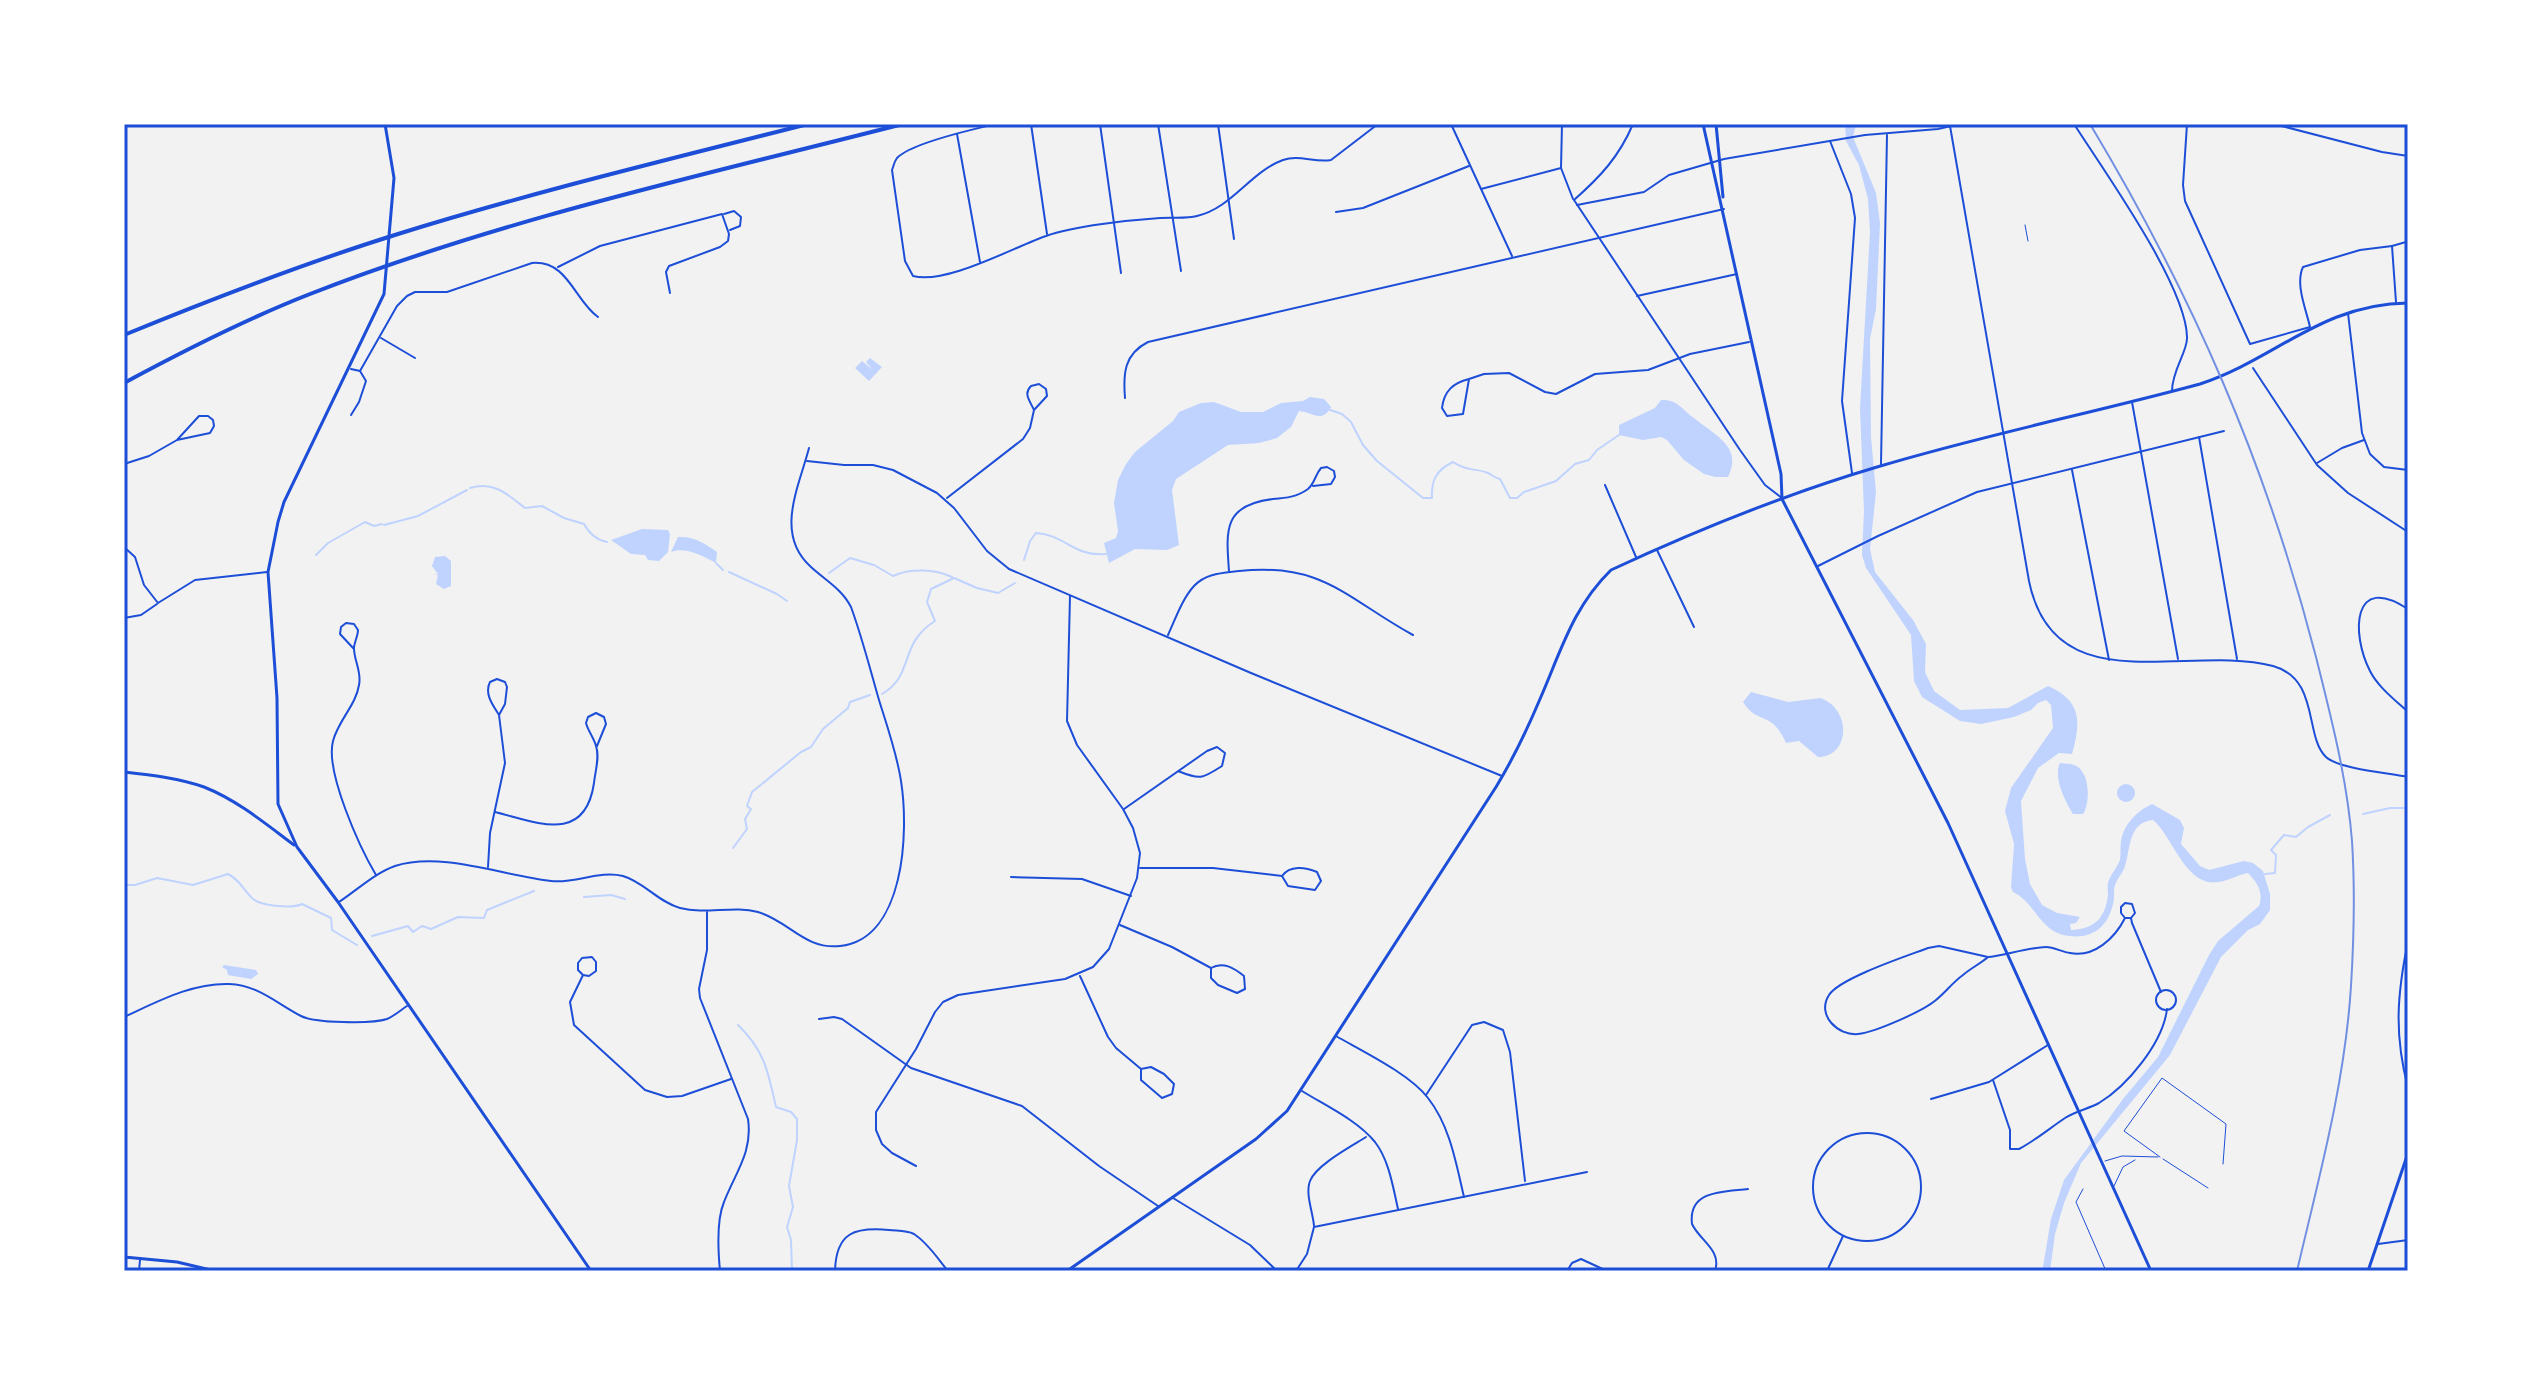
<svg xmlns="http://www.w3.org/2000/svg" width="2532" height="1395" viewBox="0 0 2532 1395" font-family="Barlow,sans-serif">
<rect width="100%" height="100%" fill="#f2f2f2"/>
<g fill="#bfd3fe">
<path d="M1845,124H1856L1853,137L1876,193L1880,223L1876,309L1870,339L1871,437L1876,492L1870,549L1875,572L1913,620L1926,644L1925,672L1934,691L1960,710L2008,708L2048,686C2082,701 2081,722 2072,754L2059,753L2038,768L2021,801L2025,859L2030,884L2042,905L2057,913L2080,917L2076,923L2070,924L2071,930C2094,929 2105,919 2108,895C2108,891 2107,887 2108,883C2110,875 2117,868 2120,860C2121,854 2120,847 2121,841C2124,824 2137,811 2152,804L2180,820L2184,828L2181,844L2200,866L2209,870L2244,861L2253,863L2263,871L2270,894V910L2260,924L2248,930L2221,957L2170,1055L2081,1163L2064,1203L2055,1234L2050,1271H2043V1267L2051,1219L2064,1180L2123,1099L2158,1057L2209,955L2218,941L2259,906C2264,893 2257,882 2248,873C2237,875 2228,881 2218,882C2186,888 2172,835 2153,820C2127,822 2131,851 2124,869C2121,875 2117,879 2115,885C2113,891 2115,898 2113,904C2108,927 2092,939 2069,936C2040,933 2036,903 2013,892L2011,887L2014,844L2005,811L2011,788L2053,728L2051,705L2046,700L2038,703L2031,710L2014,717L1981,724L1960,721L1922,697L1914,681L1911,635L1866,568L1862,555L1864,511L1860,408L1870,232L1868,199L1859,165L1846,141Z"/>
<path d="M870,358L882,367L869,381L855,368L862,361L873,370L866,362Z"/>
<path d="M1310,397L1324,399L1331,407C1322,424 1312,412 1299,411L1291,427L1277,438L1259,443L1228,445L1176,479L1172,490L1179,545L1167,550L1135,549L1109,563L1104,543L1116,538L1118,531L1114,503L1118,480L1126,464L1135,452L1173,421L1179,412L1201,403L1214,402L1241,412H1263L1281,403L1303,401Z"/>
<path d="M1661,400C1678,399 1682,410 1694,418C1713,434 1744,447 1728,477H1715L1704,474L1684,460L1667,440L1661,437L1643,440L1619,435V425L1655,408Z"/>
<path d="M642,529L668,530L670,534L668,552L659,561L648,560L645,555L631,554L611,540Z"/>
<path d="M678,537C694,536 704,543 717,552L716,563C704,557 686,546 671,552Z"/>
<path d="M435,557L445,556L451,561V586L444,589L436,584L438,575H434L438,574L432,566Z"/>
<path d="M1751,692L1788,702L1821,698C1853,711 1849,757 1818,757L1799,741L1786,743C1771,709 1758,726 1743,702Z"/>
<path d="M2060,763C2065,764 2070,763 2074,765C2090,770 2091,803 2083,814H2073C2065,801 2053,777 2060,763Z"/>
<circle cx="2126" cy="793" r="9"/>
<path d="M224,965L256,970L258,974L251,979L228,975L227,970L222,967Z"/>
</g>
<g fill="none" stroke-linecap="round" stroke-linejoin="round">
<g stroke="#bfd3fe" stroke-width="2">
<path d="M1330,410L1342,414L1351,422L1363,445L1377,461L1423,498H1432C1431,481 1436,470 1453,462C1468,472 1476,468 1488,473C1492,475 1495,478 1500,479L1510,498H1517L1524,492L1556,481L1575,464L1589,460L1597,450L1619,435"/>
<path d="M470,488C494,481 507,494 525,508L542,506L564,518L584,524C589,533 596,540 607,542"/>
<path d="M384,525L418,516L467,490"/>
<path d="M316,555L328,543L365,522L374,526L382,524"/>
<path d="M1024,560L1030,541L1036,533C1066,535 1073,557 1106,554"/>
<path d="M716,563L723,570"/>
<path d="M729,572L777,594L787,601"/>
<path d="M829,573L850,558L874,565L893,576C910,568 935,569 952,577"/>
<path d="M882,694C915,675 898,644 935,621L927,602L931,589L954,578L977,588L998,593L1015,583"/>
<path d="M2363,814L2390,808H2408"/>
<path d="M733,848L747,829L745,819L751,809L747,806L752,792L801,752L811,747L823,729L848,708L850,702L870,695"/>
<path d="M2265,874L2275,873L2276,855L2271,850L2284,835L2296,837L2308,827L2330,815"/>
<path d="M124,885H135L157,878L193,885L228,874C241,881 241,887 251,897C258,906 292,909 302,904L331,918L332,930L357,945"/>
<path d="M584,897L611,895L625,899"/>
<path d="M372,936L408,926L413,932L422,926L431,929L458,917L484,918L487,910L534,891"/>
<path d="M738,1025C765,1051 768,1072 776,1107L791,1112L797,1119V1140L789,1186L793,1207L787,1227L791,1240L792,1271"/>
</g>
<g stroke="#1d4ed8" stroke-width="1">
<path d="M2025,225L2028,241"/>
<path d="M2160,1157L2124,1131L2162,1078L2226,1124L2223,1164"/>
<path d="M2163,1159L2208,1188"/>
<path d="M2105,1161L2122,1156L2158,1157"/>
<path d="M2114,1186L2123,1167L2135,1160"/>
<path d="M2083,1189L2076,1202L2106,1271"/>
</g>
<g stroke="#1d4ed8" stroke-width="2">
<path d="M996,124C974,129 911,143 897,158C894,162 894,165 892,170L905,261L913,276C946,285 1014,247 1046,236C1073,226 1131,220 1160,218C1172,217 1186,219 1197,216C1232,208 1250,172 1283,160C1299,154 1314,163 1331,160L1378,124"/>
<path d="M1031,124L1047,234"/>
<path d="M1100,124L1121,273"/>
<path d="M1158,124L1181,271"/>
<path d="M1218,124L1234,239"/>
<path d="M1451,124L1512,256"/>
<path d="M1562,124L1561,168L1573,199"/>
<path d="M1633,124C1619,157 1600,177 1574,200L1740,450L1765,485L1782,498"/>
<path d="M2074,124C2104,171 2186,285 2187,337C2188,351 2172,370 2172,391"/>
<path d="M2187,124L2183,185L2185,201L2250,344L2310,327C2306,309 2295,284 2303,267L2360,250L2392,246"/>
<path d="M2274,124L2382,152L2408,156"/>
<path d="M1950,126L2029,581C2054,705 2189,643 2273,666C2320,679 2304,736 2326,757C2339,769 2389,773 2408,777"/>
<path d="M957,134L980,262"/>
<path d="M1830,141L1851,194L1855,218L1842,401L1852,473"/>
<path d="M1481,189L1561,168"/>
<path d="M1577,205L1644,192L1669,175L1724,159L1865,135L1938,129L1960,124"/>
<path d="M1336,212L1363,208L1469,166"/>
<path d="M724,214L734,211L741,217L740,226L730,230"/>
<path d="M558,267L600,246L722,214L729,234L728,241L720,247L669,266L666,272L670,293"/>
<path d="M1637,296L1737,274"/>
<path d="M2396,302L2392,246L2406,242L2408,238"/>
<path d="M2348,313L2362,433L2370,454L2384,467L2408,470"/>
<path d="M381,338L415,358"/>
<path d="M2253,368L2317,465L2348,493L2408,532"/>
<path d="M360,371L397,306L407,296L415,292H447L532,263C568,260 574,300 598,317"/>
<path d="M1469,379C1453,383 1444,391 1442,408L1447,416L1463,414L1469,379L1484,374L1509,373L1545,392L1556,394L1595,374L1648,370L1690,354L1749,342"/>
<path d="M1125,398C1123,374 1124,354 1148,342L1724,209"/>
<path d="M2132,402L2178,659"/>
<path d="M351,415L359,402L366,381L360,371L351,369"/>
<path d="M2199,437L2237,659"/>
<path d="M807,461L844,465H873L893,470L937,493L954,508L987,551L1009,569L1251,673L1502,776"/>
<path d="M2317,463L2342,448L2364,440"/>
<path d="M124,464L149,456L177,440L199,416H208L213,420L214,426L210,433L177,440"/>
<path d="M1881,464L1887,135"/>
<path d="M2072,470L2109,660"/>
<path d="M1605,485L1636,557"/>
<path d="M947,498L1023,439L1030,428L1034,410C1030,401 1023,394 1031,386L1039,384L1046,389L1047,396L1034,410"/>
<path d="M124,547L135,557L144,585L158,603L195,580L267,572"/>
<path d="M1657,550L1694,627"/>
<path d="M1818,566L1878,536L1977,492L2224,431"/>
<path d="M1229,571C1226,530 1223,505 1273,499C1286,498 1297,497 1308,489C1315,483 1315,475 1321,468L1327,467L1334,471L1335,477L1331,484L1313,486"/>
<path d="M2408,609C2352,572 2351,634 2370,671C2378,687 2395,700 2408,712"/>
<path d="M124,618L141,615L157,604"/>
<path d="M1168,635C1175,620 1182,599 1194,586C1206,573 1223,573 1239,571C1323,562 1347,599 1413,635"/>
<path d="M354,649L340,634L341,627L346,623L354,624L358,630C358,636 354,643 354,648C354,661 362,672 359,685C356,705 338,721 333,741C325,772 360,848 376,875"/>
<path d="M1124,809L1207,751L1217,747L1225,753L1222,766C1202,779 1200,780 1178,771"/>
<path d="M495,812C536,822 585,845 594,783C595,772 600,757 596,746C594,738 588,731 586,723L588,717L596,713L604,717L606,724L597,746"/>
<path d="M488,867L490,833L505,763L499,715L505,704L507,687L505,682L497,679L490,682C484,694 493,705 499,715"/>
<path d="M1140,868H1213L1282,876C1290,865 1305,867 1317,872L1321,881L1315,890L1288,886L1282,876"/>
<path d="M1011,877L1082,879L1131,896"/>
<path d="M339,902C357,890 375,873 395,866C442,851 504,876 551,881C575,884 599,870 623,876C644,882 658,902 680,908C706,915 733,905 758,912C789,921 805,950 840,946C905,939 909,831 901,781C897,754 887,726 879,700C870,669 862,637 851,607C842,589 825,580 811,567C774,534 799,487 809,448"/>
<path d="M707,912V950L699,989L700,998L748,1119C753,1152 735,1173 724,1202C716,1221 718,1250 720,1271"/>
<path d="M2131,918H2125L2121,913V907L2125,903L2132,904L2135,913L2131,918L2132,923L2161,992"/>
<path d="M1120,925L1172,947L1211,968C1223,961 1234,968 1244,976L1245,989L1237,993L1218,985L1211,978V968"/>
<path d="M2408,941C2397,995 2394,1034 2408,1088"/>
<path d="M1939,946L1988,957C1980,964 1971,968 1963,975C1953,982 1946,992 1936,1000C1923,1011 1876,1032 1858,1034C1838,1036 1816,1015 1829,995C1840,978 1907,956 1928,948Z"/>
<path d="M1989,957C2005,955 2032,947 2046,947C2054,947 2062,952 2070,953C2094,958 2115,938 2125,918"/>
<path d="M583,975L589,976L596,971V962L592,957L582,958L578,963V970L583,975L570,1002L574,1025L645,1090L667,1097L682,1096L731,1079"/>
<path d="M1080,976L1108,1037L1116,1048L1141,1069L1151,1067L1164,1074L1174,1084L1172,1094L1162,1098L1141,1080V1069"/>
<circle cx="2166" cy="1000" r="10"/>
<path d="M124,1017C157,1002 191,983 229,984C258,985 276,1003 301,1016C314,1023 372,1024 387,1019C394,1016 401,1010 407,1006"/>
<path d="M819,1019L834,1017L842,1019L911,1068L1022,1106L1099,1166L1158,1206"/>
<path d="M1336,1036C1362,1051 1410,1074 1428,1098C1450,1126 1456,1163 1464,1197"/>
<path d="M1993,1080L2010,1130V1149H2019C2036,1140 2050,1128 2065,1118C2076,1111 2088,1109 2099,1103C2127,1086 2163,1043 2167,1009"/>
<path d="M1302,1091C1326,1106 1357,1120 1375,1142C1389,1160 1393,1187 1398,1209"/>
<path d="M1426,1095L1472,1025L1484,1022L1503,1030L1510,1052L1525,1181"/>
<path d="M1931,1099L1989,1082L2048,1045"/>
<circle cx="1867" cy="1187" r="54"/>
<path d="M916,1166L892,1153L882,1144L876,1130V1112L916,1049L935,1012L943,1002L958,995L1065,979L1093,967L1109,949L1137,878L1140,853L1133,828L1123,809L1077,745L1067,721L1070,596"/>
<path d="M1173,1198L1250,1245L1277,1271"/>
<path d="M1314,1226C1313,1212 1305,1194 1310,1181C1316,1165 1352,1146 1366,1137"/>
<path d="M2378,1244L2408,1240"/>
<path d="M139,1271L140,1260"/>
<path d="M835,1271C836,1232 855,1227 889,1230C898,1231 906,1230 914,1234C928,1243 938,1259 948,1271"/>
<path d="M1296,1271L1307,1254L1314,1227L1587,1172"/>
<path d="M1567,1271L1572,1263L1581,1259L1607,1271"/>
<path d="M1715,1271C1722,1250 1700,1241 1692,1224C1688,1190 1723,1192 1748,1189"/>
<path d="M1827,1271L1843,1236"/>
</g>
<path stroke="#1d4ed8" stroke-width="3" d="M124,1257L177,1262L215,1271"/>
<g stroke="#1d4ed8" stroke-width="3">
<path d="M385,124L394,178L384,294L284,502L278,522L268,572L277,698L278,804L297,847L338,902L591,1271"/>
<path d="M124,772C151,775 178,778 204,787C237,800 266,824 294,845"/>
<path d="M1067,1271L1256,1139L1287,1111L1496,787C1513,759 1527,730 1540,699C1561,651 1573,607 1611,570C1697,530 1786,494 1877,467C1983,435 2093,413 2200,384C2276,359 2321,304 2408,303"/>
<path d="M2368,1271L2408,1153"/>
</g>
<g stroke="#1d4ed8" stroke-width="3">
<path d="M1703,124L1781,474L1782,499L1948,823L2151,1271"/>
<path d="M1716,124L1723,197"/>
</g>
<g stroke="#1d4ed8" stroke-width="4">
<path d="M124,335C214,298 305,263 398,234C533,192 671,159 808,124"/>
<path d="M124,383C185,350 246,319 310,294C502,219 704,175 903,124"/>
</g>
<path stroke="#7290e2" stroke-width="2" d="M2090,124C2193,296 2266,463 2316,657C2331,717 2347,778 2352,841C2355,888 2354,938 2351,986C2345,1083 2319,1177 2297,1271"/>
</g>
<rect width="2532" height="1395" fill="none" stroke="#ffffff" stroke-width="252"/>
<rect x="126" y="126" width="2280" height="1143" fill="none" stroke="#1d4ed8" stroke-width="3"/>
</svg>
